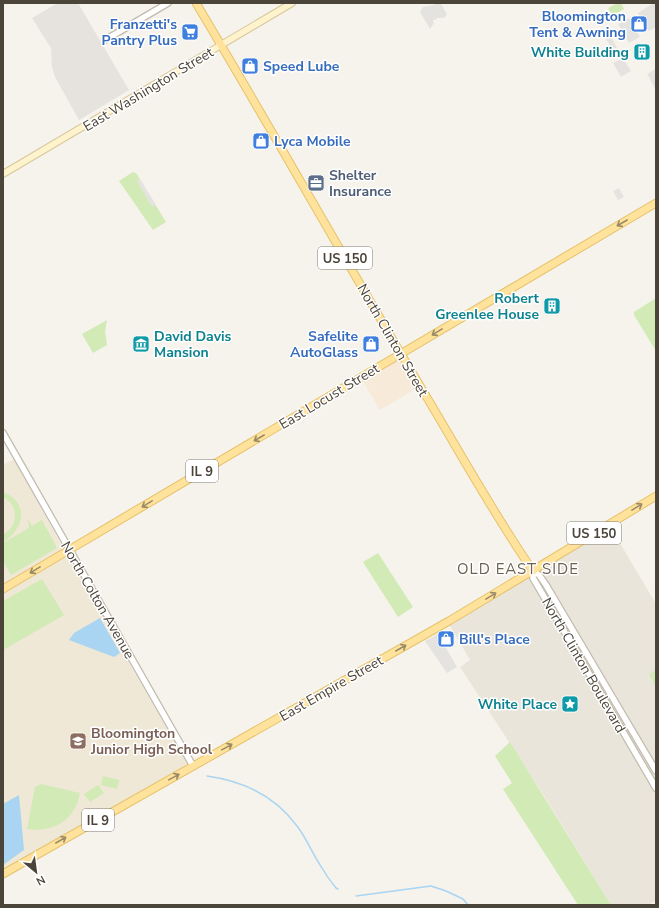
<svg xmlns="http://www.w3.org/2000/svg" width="659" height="908" viewBox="0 0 659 908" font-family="'Nunito Sans',sans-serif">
<rect width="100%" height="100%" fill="#f6f3ec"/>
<path fill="#eae5da" d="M611,528L656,604V901L648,905H611L543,794L460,667L470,660L449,624Z"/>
<path fill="#f7ead8" d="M399,360L417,388L380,410L363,381Z"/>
<path fill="#e6e2dd" d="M58,3H78L129,90L79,120L55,77L52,67L51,48L32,18Z"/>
<path fill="#efe8d6" d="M14,459L63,548L187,764L186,767L3,870V465Z"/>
<g fill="#d2eab5">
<path d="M618,3H621L624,9L612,16L608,8Z"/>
<path d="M133,172L136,173L166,222L153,230L119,181Z"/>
<path d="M656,298V351L634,315V312Z"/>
<path d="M107,320L105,331L107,345L93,353L82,334Z"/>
<path d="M3,492C29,502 25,529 3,542V535C18,526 20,506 3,497Z"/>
<path d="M28,519L32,526L42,520L57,548L11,575L3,561V543L29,528Z"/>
<path d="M378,553L413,607L398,617L363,562Z"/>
<path d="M42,579L64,615L3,650V601Z"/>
<path d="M656,670V687L649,674Z"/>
<path d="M510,742L611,905H578L503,789L512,783L495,756Z"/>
<path d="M103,776L119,780L117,789L101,785Z"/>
<path d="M41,784L80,793C75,820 54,833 27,829L35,787Z"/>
<path d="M98,785L104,793L90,802L84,794Z"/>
</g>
<g fill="#e5e3e0">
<path d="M435,3L441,4L447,14L444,18H437L436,20H433L434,23L430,29L420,12L423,7L434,5Z"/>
<path d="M654,3H656V27L649,31L638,13Z"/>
<path d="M629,18L640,37L629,43L618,24Z"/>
<path d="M607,30L619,51L615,53L602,33Z"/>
<path d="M623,58L631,71L621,77L613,63Z"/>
<path d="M656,69V90L647,74Z"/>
<path d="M140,179L156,205L152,207L137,181Z"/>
<path d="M619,188L624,197L618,200L613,191Z"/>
<path d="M438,634L457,667L447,673L425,641Z"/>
</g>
<g fill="#a9d4f2">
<path d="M100,618L120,653L114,657L69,640L74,633Z"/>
<path d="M19,795L24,850L3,865V804Z"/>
</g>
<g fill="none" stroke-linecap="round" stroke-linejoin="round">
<g stroke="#a9d4f2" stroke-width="1.5">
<path d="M207,776C243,781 275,796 297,826C307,839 313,855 322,868C326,875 331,882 336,888L338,889"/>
<path d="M356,896L431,886L446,891L463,899L468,905"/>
</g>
<g stroke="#c2bbae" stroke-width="8">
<g id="tertiary">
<path d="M105,40L168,3"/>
<path d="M3,433L193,766"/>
<path d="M533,571V578L656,788"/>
<path d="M533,571L539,575L546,585L656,771"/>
</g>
</g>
<g stroke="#d6c79b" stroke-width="8">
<path id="secondary" d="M3,174L292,3"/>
</g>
<g stroke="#e6c16a" stroke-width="9">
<g id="primary">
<path d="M196,3C275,135 350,269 429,401C463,458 495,516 533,571"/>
<path d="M3,589L656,203"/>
<path d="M3,874L449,621L656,496"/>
</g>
</g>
<use href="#tertiary" stroke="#fff" stroke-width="5.5"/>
<use href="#secondary" stroke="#fff3cd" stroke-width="6"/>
<use href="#primary" stroke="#ffe39c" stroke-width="7"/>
</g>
<defs><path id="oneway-shaft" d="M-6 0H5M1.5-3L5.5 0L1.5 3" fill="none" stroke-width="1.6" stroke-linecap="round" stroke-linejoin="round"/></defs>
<g stroke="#9c8c66">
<use href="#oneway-shaft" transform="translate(622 223) rotate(150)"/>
<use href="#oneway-shaft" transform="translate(437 332) rotate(149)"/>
<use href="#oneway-shaft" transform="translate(259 438) rotate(150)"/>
<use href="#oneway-shaft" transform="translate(147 504) rotate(149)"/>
<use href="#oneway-shaft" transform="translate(637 507) rotate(-31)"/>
<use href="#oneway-shaft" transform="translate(35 570) rotate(149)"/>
<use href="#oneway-shaft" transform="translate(491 596) rotate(-31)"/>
<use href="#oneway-shaft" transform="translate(401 648) rotate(-30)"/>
<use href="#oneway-shaft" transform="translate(227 747) rotate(-29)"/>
<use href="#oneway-shaft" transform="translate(174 777) rotate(-29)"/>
<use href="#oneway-shaft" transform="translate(61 840) rotate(-30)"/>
</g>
<defs>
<g id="shop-square" transform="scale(0.9)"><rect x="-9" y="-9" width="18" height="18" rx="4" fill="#3f7fe0" stroke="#fff"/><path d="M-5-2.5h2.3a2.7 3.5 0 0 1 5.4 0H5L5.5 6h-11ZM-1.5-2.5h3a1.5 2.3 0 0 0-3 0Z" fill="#fff"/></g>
<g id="supermarket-square" transform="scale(0.9)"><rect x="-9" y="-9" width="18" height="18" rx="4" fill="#3f7fe0" stroke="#fff"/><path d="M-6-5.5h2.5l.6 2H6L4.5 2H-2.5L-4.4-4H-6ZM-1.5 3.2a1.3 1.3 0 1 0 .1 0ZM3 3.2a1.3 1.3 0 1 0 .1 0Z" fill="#fff"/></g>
<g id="building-square" transform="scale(0.9)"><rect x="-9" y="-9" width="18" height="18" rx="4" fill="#0f9aa8" stroke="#fff"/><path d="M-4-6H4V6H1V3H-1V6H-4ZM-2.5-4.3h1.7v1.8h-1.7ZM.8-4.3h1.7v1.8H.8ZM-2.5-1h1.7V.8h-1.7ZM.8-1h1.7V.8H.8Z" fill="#fff"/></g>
<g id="office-square" transform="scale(0.9)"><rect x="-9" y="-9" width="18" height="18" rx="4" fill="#5c6f8a" stroke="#fff"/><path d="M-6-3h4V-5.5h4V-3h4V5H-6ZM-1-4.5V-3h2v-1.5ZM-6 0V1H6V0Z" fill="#fff"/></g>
<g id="museum-square" transform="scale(0.9)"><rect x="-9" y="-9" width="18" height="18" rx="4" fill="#0f9aa8" stroke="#fff"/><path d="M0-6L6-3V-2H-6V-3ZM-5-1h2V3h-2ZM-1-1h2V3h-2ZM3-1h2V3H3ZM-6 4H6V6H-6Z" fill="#fff"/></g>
<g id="sight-square" transform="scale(0.9)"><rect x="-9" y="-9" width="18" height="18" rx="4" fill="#0f9aa8" stroke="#fff"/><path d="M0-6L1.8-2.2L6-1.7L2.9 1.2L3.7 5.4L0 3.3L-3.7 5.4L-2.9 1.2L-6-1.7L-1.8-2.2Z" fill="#fff"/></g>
<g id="school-square" transform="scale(0.9)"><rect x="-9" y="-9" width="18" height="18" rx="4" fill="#8d6e63" stroke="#fff"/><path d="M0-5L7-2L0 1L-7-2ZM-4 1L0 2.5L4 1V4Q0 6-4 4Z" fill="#fff"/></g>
</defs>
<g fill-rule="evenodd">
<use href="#shop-square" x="639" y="24"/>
<use href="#supermarket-square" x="190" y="32"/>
<use href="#building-square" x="642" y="52"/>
<use href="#shop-square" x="250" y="66"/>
<use href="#shop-square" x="261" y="141"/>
<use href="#office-square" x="316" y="183"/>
<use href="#building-square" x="552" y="306"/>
<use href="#museum-square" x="141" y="344"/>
<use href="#shop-square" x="371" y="344"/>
<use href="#shop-square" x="446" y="639"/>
<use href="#sight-square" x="570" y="704"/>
<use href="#school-square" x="78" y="741"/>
</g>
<g text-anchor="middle" stroke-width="3" stroke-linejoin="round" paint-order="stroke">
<g fill="#fff" stroke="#817c74" stroke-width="1">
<rect x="318" y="247" width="54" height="22" rx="3"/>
<rect x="186" y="460" width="32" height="22" rx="3"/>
<rect x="567" y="522" width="54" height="22" rx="3"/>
<rect x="82" y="809" width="32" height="22" rx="3"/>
</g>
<g font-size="13" font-weight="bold" fill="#4b4439">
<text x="345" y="263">US 150</text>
<text x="202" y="476">IL 9</text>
<text x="594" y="538">US 150</text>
<text x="98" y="825">IL 9</text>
</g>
<g font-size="14" font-weight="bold" fill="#366cbe" stroke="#fff" text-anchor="end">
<text x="626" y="21">Bloomington<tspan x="626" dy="16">Tent &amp; Awning</tspan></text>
<text x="177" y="29">Franzetti's<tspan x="177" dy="16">Pantry Plus</tspan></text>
<text x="263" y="71" text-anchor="start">Speed Lube</text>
<text x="274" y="146" text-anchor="start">Lyca Mobile</text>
<text x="358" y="341">Safelite<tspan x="358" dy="16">AutoGlass</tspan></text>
<text x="459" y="644" text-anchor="start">Bill's Place</text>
</g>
<g font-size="14" font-weight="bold" fill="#0d838f" stroke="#fff" text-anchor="end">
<text x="629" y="57">White Building</text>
<text x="539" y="303">Robert<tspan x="539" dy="16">Greenlee House</tspan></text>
<text x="154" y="341" text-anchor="start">David Davis<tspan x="154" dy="16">Mansion</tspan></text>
<text x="557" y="709">White Place</text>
</g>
<g font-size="14" fill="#4b4439" stroke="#fff">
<text transform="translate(148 89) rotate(-31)" y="5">East Washington Street</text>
<text transform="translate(393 340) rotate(60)" y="5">North Clinton Street</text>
<text transform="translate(329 396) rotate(-31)" y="5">East Locust Street</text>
<text transform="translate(98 600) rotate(60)" y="5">North Colton Avenue</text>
<text transform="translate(584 665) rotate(60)" y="5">North Clinton Boulevard</text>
<text transform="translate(331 688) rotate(-30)" y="5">East Empire Street</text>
</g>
<g font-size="14" font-weight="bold" fill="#4e5e75" stroke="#fff" text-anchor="start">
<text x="329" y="180">Shelter<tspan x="329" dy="16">Insurance</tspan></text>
</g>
<g font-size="14" font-weight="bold" fill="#785e54" stroke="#fff" text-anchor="start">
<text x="91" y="738">Bloomington<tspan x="91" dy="16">Junior High School</tspan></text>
</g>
<g font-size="15" letter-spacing="1" fill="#6e6250" stroke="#fff">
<text x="518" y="574">OLD EAST SIDE</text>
</g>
</g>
<rect width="659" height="908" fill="none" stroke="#4b4439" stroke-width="8"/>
<g transform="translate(36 872) rotate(151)" stroke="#ffffff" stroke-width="3" paint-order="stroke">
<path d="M0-3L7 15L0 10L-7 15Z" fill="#4b4439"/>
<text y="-6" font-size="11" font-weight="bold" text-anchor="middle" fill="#4b4439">N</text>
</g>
</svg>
